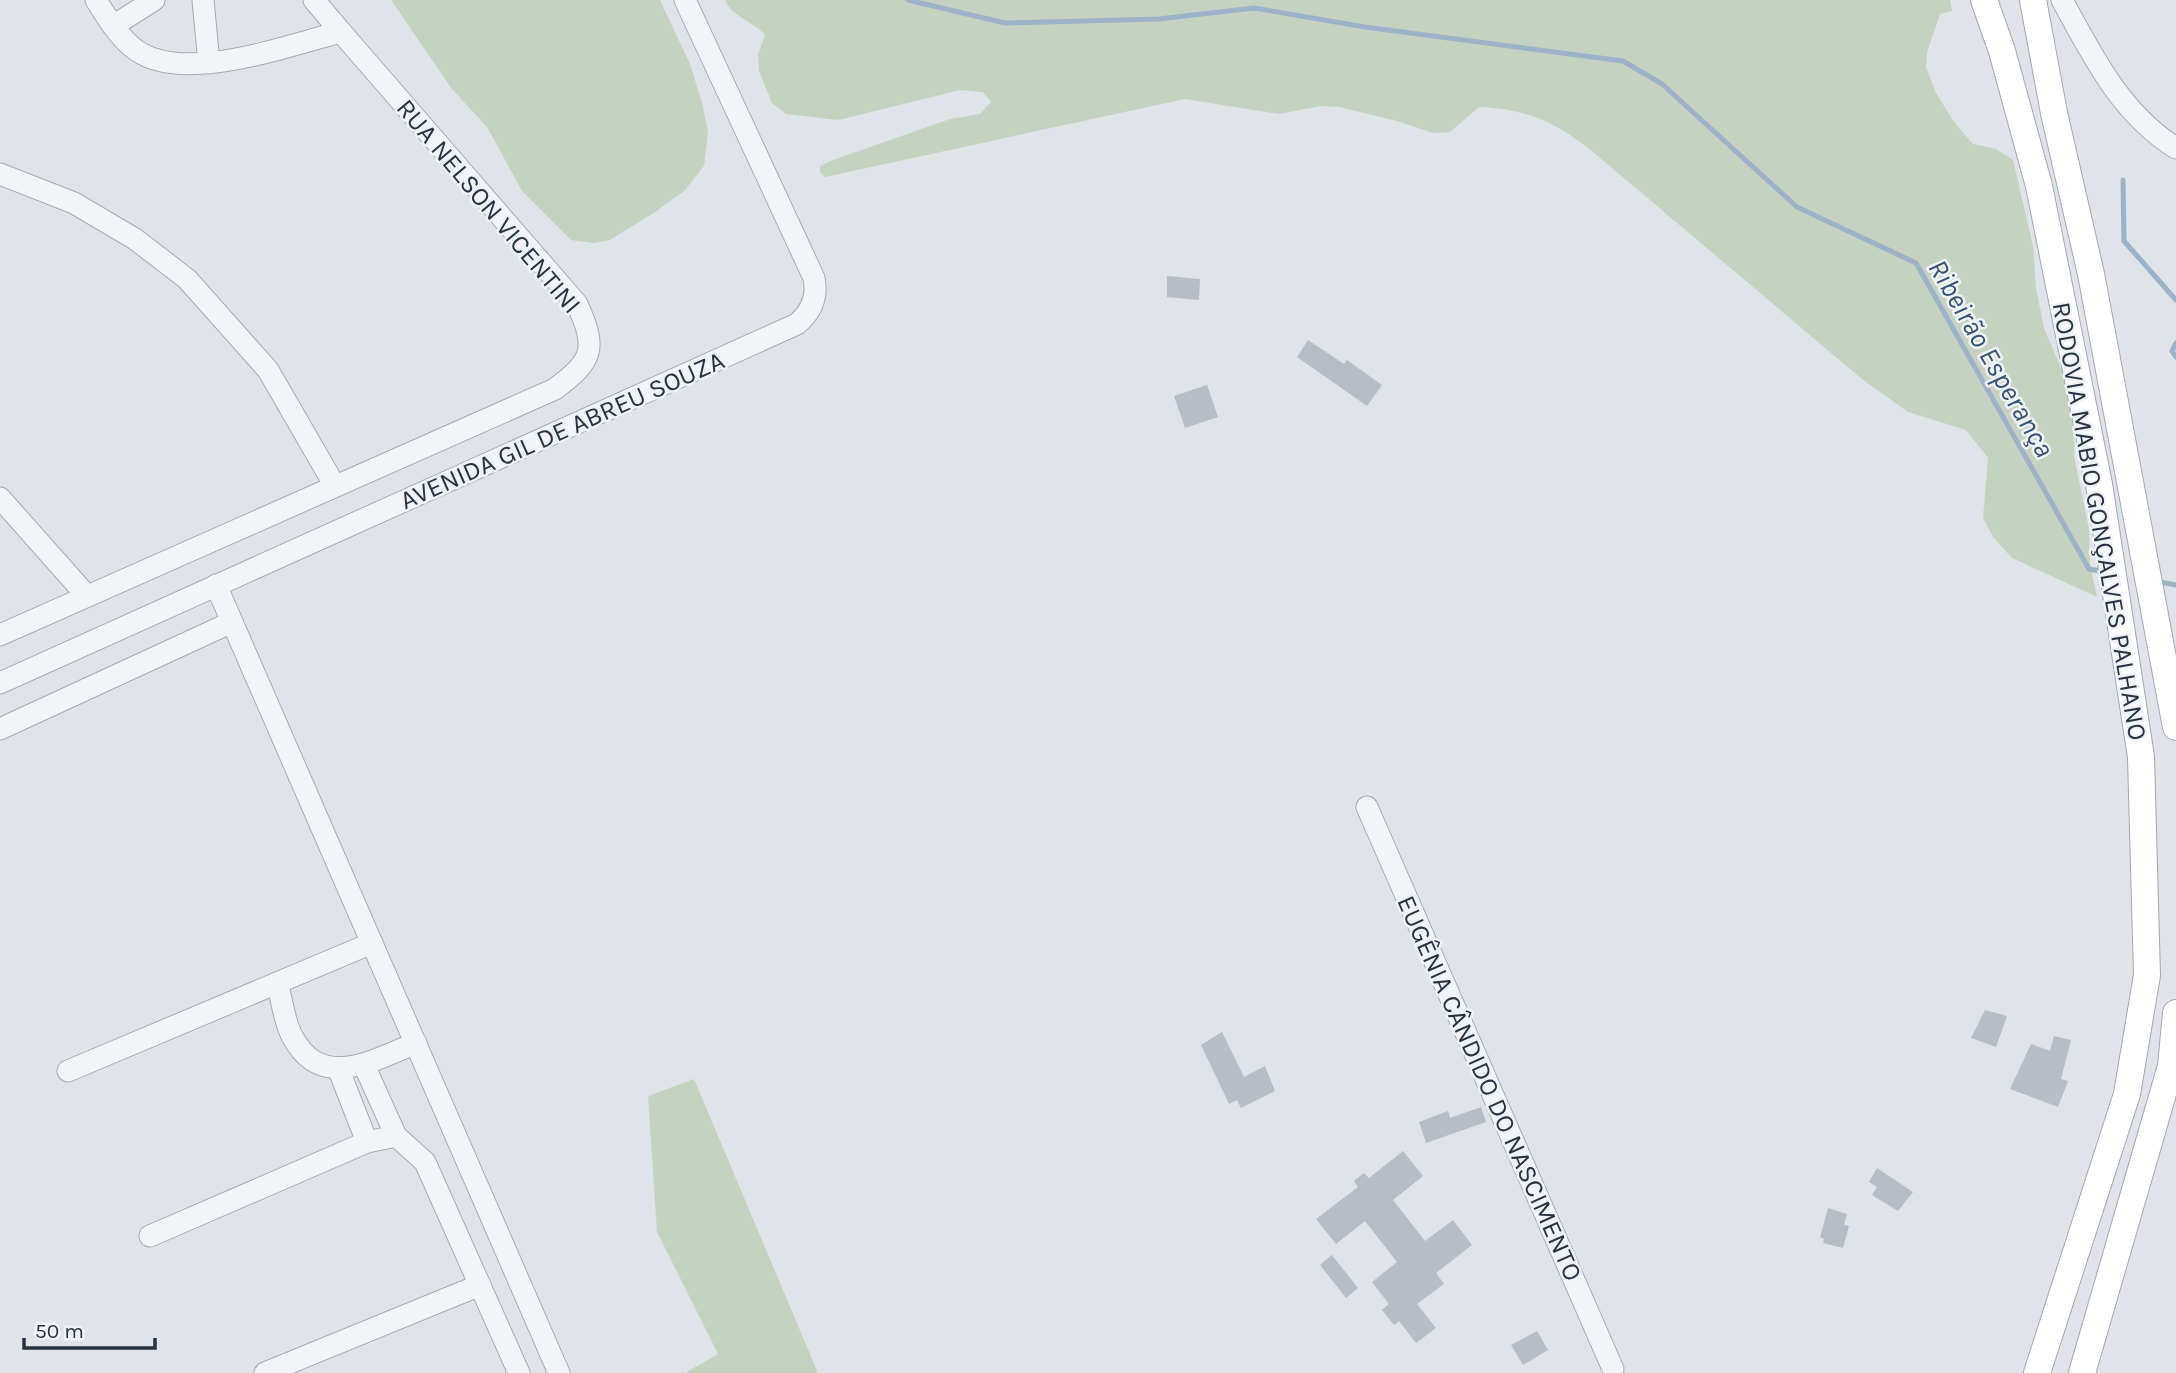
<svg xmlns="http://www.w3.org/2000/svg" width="2176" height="1373" viewBox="0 0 2176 1373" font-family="Karla,sans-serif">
<rect width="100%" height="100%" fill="#e0e3e8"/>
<g fill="#c6d2c1">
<path d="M391,0H660L690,64L702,103L708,131L704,166L684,191L655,212L610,240L593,243L571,240L522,191L487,127L452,89Z"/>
<path d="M725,0H1950L1952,11L1940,14L1927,52L1926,67L1936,93L1954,122L1973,144L1996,149L2013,160L2033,246L2036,288L2044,328L2063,373L2075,416L2074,456L2089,529L2090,564L2097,597L2012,558L1993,537L1983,518L1988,458L1966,430L1908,412L1862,379L1587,147C1551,120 1524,109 1479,107L1450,132L1433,133L1397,121L1339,107L1321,106L1279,114L1185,99L825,177L820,172V166L833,160L950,119L980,114L991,102L983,92L960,90L838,120L786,114L772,103L759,71L758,54L765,35C753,21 732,17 725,0Z"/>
<path d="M694,1079L818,1373H685L718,1354L657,1232L648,1096Z"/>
</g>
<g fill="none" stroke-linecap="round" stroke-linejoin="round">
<g stroke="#9cb2c7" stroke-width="5">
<path d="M908,0L1005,23L1159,19L1254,8L1365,27L1623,61L1662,84L1797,207L1916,263L2089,569L2105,572"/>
<path d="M2123,180L2124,241L2176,300"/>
<path d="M2176,343L2172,351L2176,357"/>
<path d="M2156,581L2176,585"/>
</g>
</g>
<g fill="#b7bdc5">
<path d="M1167,276L1200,279L1199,300L1167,297Z"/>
<path d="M1308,340L1344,364L1347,360L1382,385L1367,406L1297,357Z"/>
<path d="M1207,385L1218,417L1185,428L1174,396Z"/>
<path d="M1985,1010L2007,1016L1996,1047L1971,1038Z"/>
<path d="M1222,1032L1244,1077L1265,1066L1275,1091L1241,1108L1237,1100L1229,1104L1201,1045Z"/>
<path d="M2054,1036L2071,1040L2061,1079L2068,1081L2058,1107L2010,1089L2031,1044L2050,1051Z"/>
<path d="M1481,1107L1486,1122L1426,1143L1419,1122L1448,1111L1450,1118Z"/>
<path d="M1403,1151L1423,1176L1393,1200L1425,1241L1453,1220L1472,1245L1436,1273L1444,1284L1417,1304L1436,1328L1416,1343L1399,1321L1394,1325L1382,1310L1389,1304L1372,1282L1397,1262L1365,1221L1336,1244L1316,1219L1358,1187L1354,1181L1364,1173L1369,1178Z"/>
<path d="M1877,1168L1913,1192L1898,1211L1872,1195L1877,1187L1869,1182Z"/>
<path d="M1828,1208L1847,1214L1844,1225L1849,1226L1843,1248L1823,1243L1824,1239L1820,1237Z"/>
<path d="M1332,1255L1358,1288L1346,1298L1320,1265Z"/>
<path d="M1537,1331L1548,1350L1523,1365L1511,1345Z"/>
</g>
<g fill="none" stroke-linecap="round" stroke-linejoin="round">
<g stroke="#a5aab2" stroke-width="23">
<g id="minor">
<path d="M203,0L209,63"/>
<path d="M314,0L341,32"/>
<path d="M2062,0C2092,55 2121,114 2176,148"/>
<path d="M113,26L154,0"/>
<path d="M0,174L74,203L135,239L187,279L268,370L335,486"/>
<path d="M0,498L87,596"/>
<path d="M216,585L559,1373"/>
<path d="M0,635L555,389C594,360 597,348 577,304L341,32C287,45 179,87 132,47C117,34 106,16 96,0"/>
<path d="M0,683L797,324C811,312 818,297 814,278L685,0"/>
<path d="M0,729L232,622"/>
<path d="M1367,807L1613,1369"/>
<path d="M277,983C282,999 284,1021 292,1036C321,1092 374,1060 416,1043"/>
<path d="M364,1065L396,1136"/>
<path d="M338,1068L367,1142"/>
<path d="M68,1071L372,943"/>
<path d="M150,1236L367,1142L396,1136L425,1162L519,1373"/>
<path d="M265,1373L480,1285"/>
</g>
</g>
<g stroke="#9fa8b3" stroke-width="28">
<g id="major">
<path d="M1984,0L2002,51L2039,186L2099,484L2141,757L2147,975L2127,1094L2037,1373"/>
<path d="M2033,0L2054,113L2091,274L2176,727"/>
<path d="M2082,1373L2171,1066L2176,1013"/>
</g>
</g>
<use href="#minor" stroke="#f2f4f7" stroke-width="21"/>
<use href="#major" stroke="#fff" stroke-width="26"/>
</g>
<g text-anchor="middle" stroke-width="5" stroke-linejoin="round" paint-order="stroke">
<g font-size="26" fill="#29323f" stroke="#eff2f6">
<text transform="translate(489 206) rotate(50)" y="9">RUA NELSON VICENTINI</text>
<text transform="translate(562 430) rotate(-24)" y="9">AVENIDA GIL DE ABREU SOUZA</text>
<text transform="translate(2100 521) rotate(80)" y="9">RODOVIA MABIO GONÇALVES PALHANO</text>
<text transform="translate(1490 1088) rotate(66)" y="9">EUGÊNIA CÂNDIDO DO NASCIMENTO</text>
</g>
<g font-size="28" font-style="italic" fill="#345271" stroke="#eff2f6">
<text transform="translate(1992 358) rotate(60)" y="10">Ribeirão Esperança</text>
</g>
</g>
<path d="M24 1338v10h131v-10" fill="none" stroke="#29323f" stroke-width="3.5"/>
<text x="35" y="1338" font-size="21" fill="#29323f" stroke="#eff2f6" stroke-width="5" paint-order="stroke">50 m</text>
</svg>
